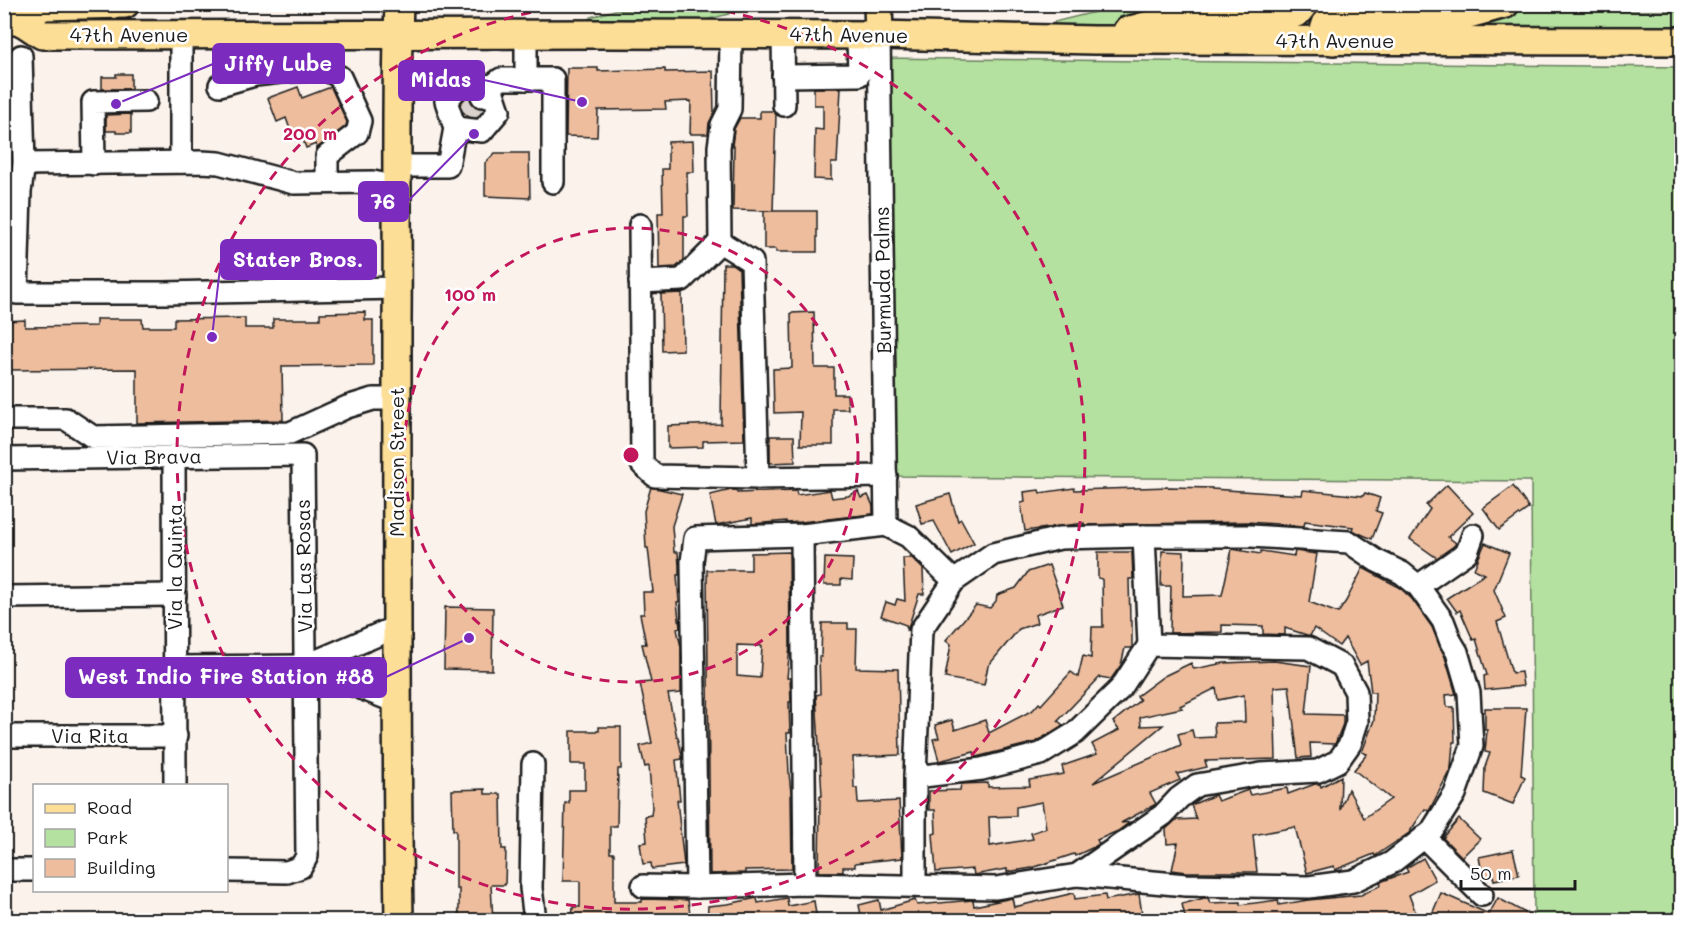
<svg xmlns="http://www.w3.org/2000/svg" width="1686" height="925" viewBox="0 0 1686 925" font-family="Mali,sans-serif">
<rect width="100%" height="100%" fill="#fbf2ec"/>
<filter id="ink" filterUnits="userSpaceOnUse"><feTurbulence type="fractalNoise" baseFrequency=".0167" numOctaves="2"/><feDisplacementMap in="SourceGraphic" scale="12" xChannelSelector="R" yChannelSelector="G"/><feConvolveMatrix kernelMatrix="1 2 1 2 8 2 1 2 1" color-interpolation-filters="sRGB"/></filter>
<g filter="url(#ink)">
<g fill="#b4e19f" stroke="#687e5e" stroke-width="1.5">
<path d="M615,10H729V14L682,26L588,21L591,17Z"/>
<path d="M1099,11H1156L1157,16L1110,28H1055L1054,22Z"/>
<path d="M1508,11H1681L1682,29H1476L1473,20Z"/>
<path d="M879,58L1681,67V920H1534L1531,481L886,476Z"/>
</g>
<g fill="#edbd9e" stroke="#1c1c1c" stroke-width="1.5" fill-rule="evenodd">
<path d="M567,68H598V71L665,69V72L713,71L714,113L709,123L708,134H690L691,101L665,102L666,109L598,110L597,137L566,136Z"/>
<path d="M116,74H131V89H102V77H116Z"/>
<path d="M298,87L302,98L331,87L347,122L346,126L317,148L316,144L306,148L302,137L294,140L286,118L277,122L268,98Z"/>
<path d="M814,88H841L837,163H831V180L814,179L815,129L823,130V105H814Z"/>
<path d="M469,94L473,105L484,108L477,118L469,117L463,112L460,104Z"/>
<path d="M760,111H773L776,114L773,211L733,210L734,146H732L734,129L740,118H760Z"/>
<path d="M131,114V133H116V131H106V115Z"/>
<path d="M693,141L694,172H687L688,216H684V260L676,267L659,268L658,213H663L662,169H668V142Z"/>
<path d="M495,153H529L530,198L485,196V163Z"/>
<path d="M764,211H817V252H776V249H764Z"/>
<path d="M723,264H732L739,269L744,440L703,441V447L668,448V426L721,424Z"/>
<path d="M682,293L683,350L662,351L661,294Z"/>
<path d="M365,312V320H373V365L282,366L283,420L137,423V369L4,370V321L25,320V327L96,326V319H142L143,327H174V319L245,318V328H273V319H320V313Z"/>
<path d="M814,312L815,368H834V394H847L848,409H833V445H800L801,412L774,413L773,369L792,368L791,313Z"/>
<path d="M770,436H794L795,462L770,463Z"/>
<path d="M1447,485L1473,513L1448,537L1456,543L1454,546L1437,558L1410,539L1430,509L1426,505Z"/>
<path d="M1513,486L1529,508L1499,530L1483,508Z"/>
<path d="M651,487L682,494L672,526L674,552H678L679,566V575H677L679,602H677L680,628L677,629L681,647V693L668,694L677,737H678L682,755V759L676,760L680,800H677L684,865L652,869L651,863L643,864L640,843L647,842L645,816L651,815L652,807L649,766L645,767L640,746L652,743L640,683L651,682L642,644H646L640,614H644L643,592H653L648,548H646L644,511Z"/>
<path d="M1169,487L1212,488V489L1302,495L1303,490L1363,496L1365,493L1380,498L1376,511L1382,513L1372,539L1352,530L1353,527L1305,521L1304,526L1247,522L1084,525V523L1025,531L1021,503L1025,502L1024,492L1039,490L1040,493L1074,488L1075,490Z"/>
<path d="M731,490H736L737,493L796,491L797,495L830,490L832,498L848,496L858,491L861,498L868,495L873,506V514L801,522L786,523V521L752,524V518L716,525L710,495Z"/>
<path d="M950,494L958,521L961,519L974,543L952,555L934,521L922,524L916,504Z"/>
<path d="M1485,543L1509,553L1494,590L1506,618L1497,622L1512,673L1521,672L1523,686L1485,690L1484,676L1487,675L1476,639L1473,640L1460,610L1457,612L1447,598L1485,574L1474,569Z"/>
<path d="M1232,549L1260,554L1261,551L1294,556L1295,551L1317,554L1309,602L1338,613L1346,601L1363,568L1399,587L1412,599L1432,627L1445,657L1456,694L1446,695L1447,707H1454L1455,742H1453L1451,768L1429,811L1425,809L1409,833L1375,856L1374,854L1335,870L1334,866L1307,873L1295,827L1253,835L1257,872H1187L1172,870L1178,843L1167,844L1166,829L1176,820L1196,819L1191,805L1215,795L1218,801L1248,790L1250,795L1287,788L1288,794L1315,784H1320L1321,787L1341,776L1340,810L1348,789L1364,818L1391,799L1354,770L1367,754L1362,752L1374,720L1375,692H1371L1367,661L1360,665L1345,638L1339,646L1314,628L1310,636L1285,628V635L1263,634V626L1222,625V632L1170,633L1171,586H1161L1162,551L1184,552L1183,596L1222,595Z"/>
<path d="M789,552L790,646L787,678H790L791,702H789L790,733H787L789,773L791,793L792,869L745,870V873L710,874L707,570H751V553ZM737,645L762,646L760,678L737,676Z"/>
<path d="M1098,552H1132L1133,579H1129L1130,621H1132V648H1125L1121,665L1111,679L1100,677L1058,721L1063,725L1036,742L976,757L974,752L939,761L933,739L939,738L935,725L952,720L955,730L985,720L989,733L1033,710L1039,703L1041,705L1071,672L1078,677L1083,656L1091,658L1092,627H1103L1102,579L1098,578Z"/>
<path d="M825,558L853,559L852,580L841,579V585H824Z"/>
<path d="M903,558H912L923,569L924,594H919L907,631L906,625L881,616L886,602L895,605L897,599L905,601Z"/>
<path d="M1049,565L1063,605L1035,615L1037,623L1019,629L988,666L984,685L945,678L951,644L946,640L976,605L990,608L996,601L997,595L1016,588L1028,572Z"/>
<path d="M445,607L493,608L492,670L444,669Z"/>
<path d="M822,623H848V629H857L856,668L898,669L900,755L853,757L854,788H857L858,803L899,801L902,858L855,863V867H843V872H819L820,796H822L816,695L820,694L819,657H821Z"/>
<path d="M1274,661L1311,666L1306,714L1343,715V724L1335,744L1310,743L1311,757L1298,758L1289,686L1274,687L1276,759L1205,761L1207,767L1177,774L1180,780L1150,793L1156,804L1121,823L1130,822L1118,831L1097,840L1099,844L1094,847L1075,856L1074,854L1032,868L1007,872V869L974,875L973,869L936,872L933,834L936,833L935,810H929V791L960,790L961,784L988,783V787L1030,786L1029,780L1064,774L1062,766L1097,754L1092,744L1119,730L1113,722L1140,700L1137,696L1164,676L1191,663L1194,669L1224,663ZM1216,688L1218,700L1244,695L1245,722L1214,723L1215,737L1194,738L1192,730L1178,734L1181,745L1093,783L1163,725L1141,726L1140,717L1182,708L1180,706ZM1042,802L1046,828L1031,833L1033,839L990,846L989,817L1016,816V807Z"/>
<path d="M1485,708H1526L1521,775L1525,777L1513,804L1484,793L1485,767L1490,753L1485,752L1487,730H1485Z"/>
<path d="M599,727H621V769H618L617,826H610V853H614V902H642V899L688,900L691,921H572L573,907H580V881H563L565,803H569V790H585V764H571V731H599Z"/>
<path d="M485,789V794H501L502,849H506L505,885H491L493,921H459V889H456V830H453L452,790Z"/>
<path d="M1459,819L1480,839L1462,857L1443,838Z"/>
<path d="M1513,850L1519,875L1494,880L1493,876L1483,878L1479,857Z"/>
<path d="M1423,858L1435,880L1409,895L1416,913L1396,921H1186L1182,904L1204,898H1208L1210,903L1240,902V905L1278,900L1279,905L1308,900L1361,895L1381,885L1380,882L1408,872L1406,868Z"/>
<path d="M1074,893L1075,899L1105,895L1106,900L1139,894L1143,921H857L856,917L861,915L859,905L879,900L881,910L915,900L917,905L973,900L974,906L1012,898L1014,907Z"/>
<path d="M1441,893L1489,914L1498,898L1540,921H1429Z"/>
<path d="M757,898L758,903L787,898L788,906L814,901L817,921H707L708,906L728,904Z"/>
</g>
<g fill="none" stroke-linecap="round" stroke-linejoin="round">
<path stroke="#dad2cd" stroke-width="21" stroke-dasharray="21 10" stroke-linecap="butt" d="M467,114L481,97"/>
<g stroke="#1c1c1c" stroke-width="26">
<g id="minor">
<path d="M526,34V79H553V182"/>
<path d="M181,35V162"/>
<path d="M783,35L784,105"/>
<path d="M879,35L886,525"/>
<path d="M21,56L24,164L20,192L17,293H164L397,288"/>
<path d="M783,76L859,75L858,35"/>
<path d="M220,85L255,75L289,71L325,69L340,77L360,121L357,133L327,156V182"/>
<path d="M455,128L446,101L465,80L491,87L482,96"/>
<path d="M24,164L201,162L219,163L294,183L373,182L398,187"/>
<path d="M94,164L93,102L146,101"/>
<path d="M398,166H448L455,128L482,131L499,111L491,87L501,79H526"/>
<path d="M640,225L642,464L655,476L758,478L886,476"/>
<path d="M720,242L752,262L758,478"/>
<path d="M640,282L682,280L720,242L719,147L722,125L730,109L731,34"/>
<path d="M4,419H66L93,437L290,433L347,407L373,399H397"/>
<path d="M174,456L175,786"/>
<path d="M4,459L303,455L307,856L301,867L287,872L226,871"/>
<path d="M802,535L805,884"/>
<path d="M1144,536L1149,645"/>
<path d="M1418,586L1467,552L1473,535"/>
<path d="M4,597L175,595"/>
<path d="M176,667L305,666"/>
<path d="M396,702L305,666L396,627"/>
<path d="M4,736H176"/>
<path d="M533,764L531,888L535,920"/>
<path d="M1424,837L1482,895"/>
<path d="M4,870H34"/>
<path d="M915,885V777L921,630L954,581L993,554L1060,538L1144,536H1251L1349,542L1377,561L1402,573L1418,586L1443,621L1451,642L1457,652L1469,693L1472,746L1455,794L1431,832L1391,863L1353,881L1309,887L1186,885L1077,875"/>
<path d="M643,886L697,887L805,884L996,888L1077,875L1163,815L1179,798L1197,785L1261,774L1318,771L1338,761L1350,744L1357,722L1356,692L1342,666L1308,648L1149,645L1121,688L1075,733L1041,754L982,769L915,777"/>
<path d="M697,887L692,562L695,538L802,535L886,525L908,536L954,581"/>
</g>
</g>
<g stroke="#1c1c1c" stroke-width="32">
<g id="major">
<path d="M878,4L879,35"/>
<path d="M6,21H21L43,6L125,4"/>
<path d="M21,21L42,35L603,34L879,35L1094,40L1682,41"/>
<path d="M1127,31L1175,18H1284L1298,12L1304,4"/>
<path d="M1333,41L1326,36L1324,30L1326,24L1333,22L1443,21L1505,4"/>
<path d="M399,920C396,721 397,522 397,322C398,216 395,110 399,4"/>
</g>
</g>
<use href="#minor" stroke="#fff" stroke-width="21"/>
<use href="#major" stroke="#fdde96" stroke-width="27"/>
</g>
</g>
<g fill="none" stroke="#c2185b" stroke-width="3" stroke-dasharray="10 8">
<circle cx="631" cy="455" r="227"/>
<path d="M690 5A454 454 0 1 1 572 5"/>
</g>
<g text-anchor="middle" stroke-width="5" stroke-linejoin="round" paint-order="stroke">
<g font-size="20" fill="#1c1c1c" stroke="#fff">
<text x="129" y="42">47th Avenue</text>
<text transform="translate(849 35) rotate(1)" y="7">47th Avenue</text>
<text x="1335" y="48">47th Avenue</text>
<text transform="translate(883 280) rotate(-91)" y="7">Burmuda Palms</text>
<text transform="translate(154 457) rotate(-1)" y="7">Via Brava</text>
<text transform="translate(397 462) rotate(-90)" y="7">Madison Street</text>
<text transform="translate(304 566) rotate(-91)" y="7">Via Las Rosas</text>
<text transform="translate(175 567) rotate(-90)" y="7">Via la Quinta</text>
<text x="90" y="743">Via Rita</text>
</g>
</g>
<circle cx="631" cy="455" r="9" fill="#c2185b" stroke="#fff" stroke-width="3"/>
<g font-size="18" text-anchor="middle" font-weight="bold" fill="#c2185b" stroke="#fff" stroke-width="5" stroke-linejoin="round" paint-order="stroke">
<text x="310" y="140">200 m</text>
<text x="470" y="301">100 m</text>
</g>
<path fill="none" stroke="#7b2cbf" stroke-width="2" d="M116 104L213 64M582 102L484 80M474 134L408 201M212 337L221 259M469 638L386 677"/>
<g fill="#7b2cbf" stroke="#fff" stroke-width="2">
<circle cx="116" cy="104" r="6"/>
<circle cx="582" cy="102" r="6"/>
<circle cx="474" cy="134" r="6"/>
<circle cx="212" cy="337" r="6"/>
<circle cx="469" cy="638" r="6"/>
</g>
<g fill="#7b2cbf" stroke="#7b2cbf" stroke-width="2">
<rect x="213" y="44" width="131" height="39" rx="6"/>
<rect x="399" y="61" width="85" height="39" rx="6"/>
<rect x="359" y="182" width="49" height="39" rx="6"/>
<rect x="221" y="240" width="155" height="39" rx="6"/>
<rect x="66" y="658" width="320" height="39" rx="6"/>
</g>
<g font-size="21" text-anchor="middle" font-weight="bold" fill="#fff">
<text x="278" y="71">Jiffy Lube</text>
<text x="441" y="87">Midas</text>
<text x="383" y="209">76</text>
<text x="298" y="267">Stater Bros.</text>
<text x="226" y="684">West Indio Fire Station #88</text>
</g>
<rect width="1686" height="925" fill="none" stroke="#fff" stroke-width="24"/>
<rect x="12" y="12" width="1662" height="901" fill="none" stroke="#1c1c1c" stroke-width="2" filter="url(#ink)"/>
<rect x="33" y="784" width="195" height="108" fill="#ffffff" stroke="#a4a4a4" stroke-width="1.5"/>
<rect x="45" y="804" width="30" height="9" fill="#fdde96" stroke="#a4a4a4" stroke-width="1.5"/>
<text x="87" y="814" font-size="18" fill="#1c1c1c">Road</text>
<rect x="45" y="829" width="30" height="18" fill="#b4e19f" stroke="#a4a4a4" stroke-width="1.5"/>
<text x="87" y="844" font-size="18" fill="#1c1c1c">Park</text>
<rect x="45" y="859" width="30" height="18" fill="#edbd9e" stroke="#a4a4a4" stroke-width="1.5"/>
<text x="87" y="874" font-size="18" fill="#1c1c1c">Building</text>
<path d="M1461 880v9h114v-9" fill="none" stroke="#1c1c1c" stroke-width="3"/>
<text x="1470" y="880" font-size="18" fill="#1c1c1c" stroke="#ffffff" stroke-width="4.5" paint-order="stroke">50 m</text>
</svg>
